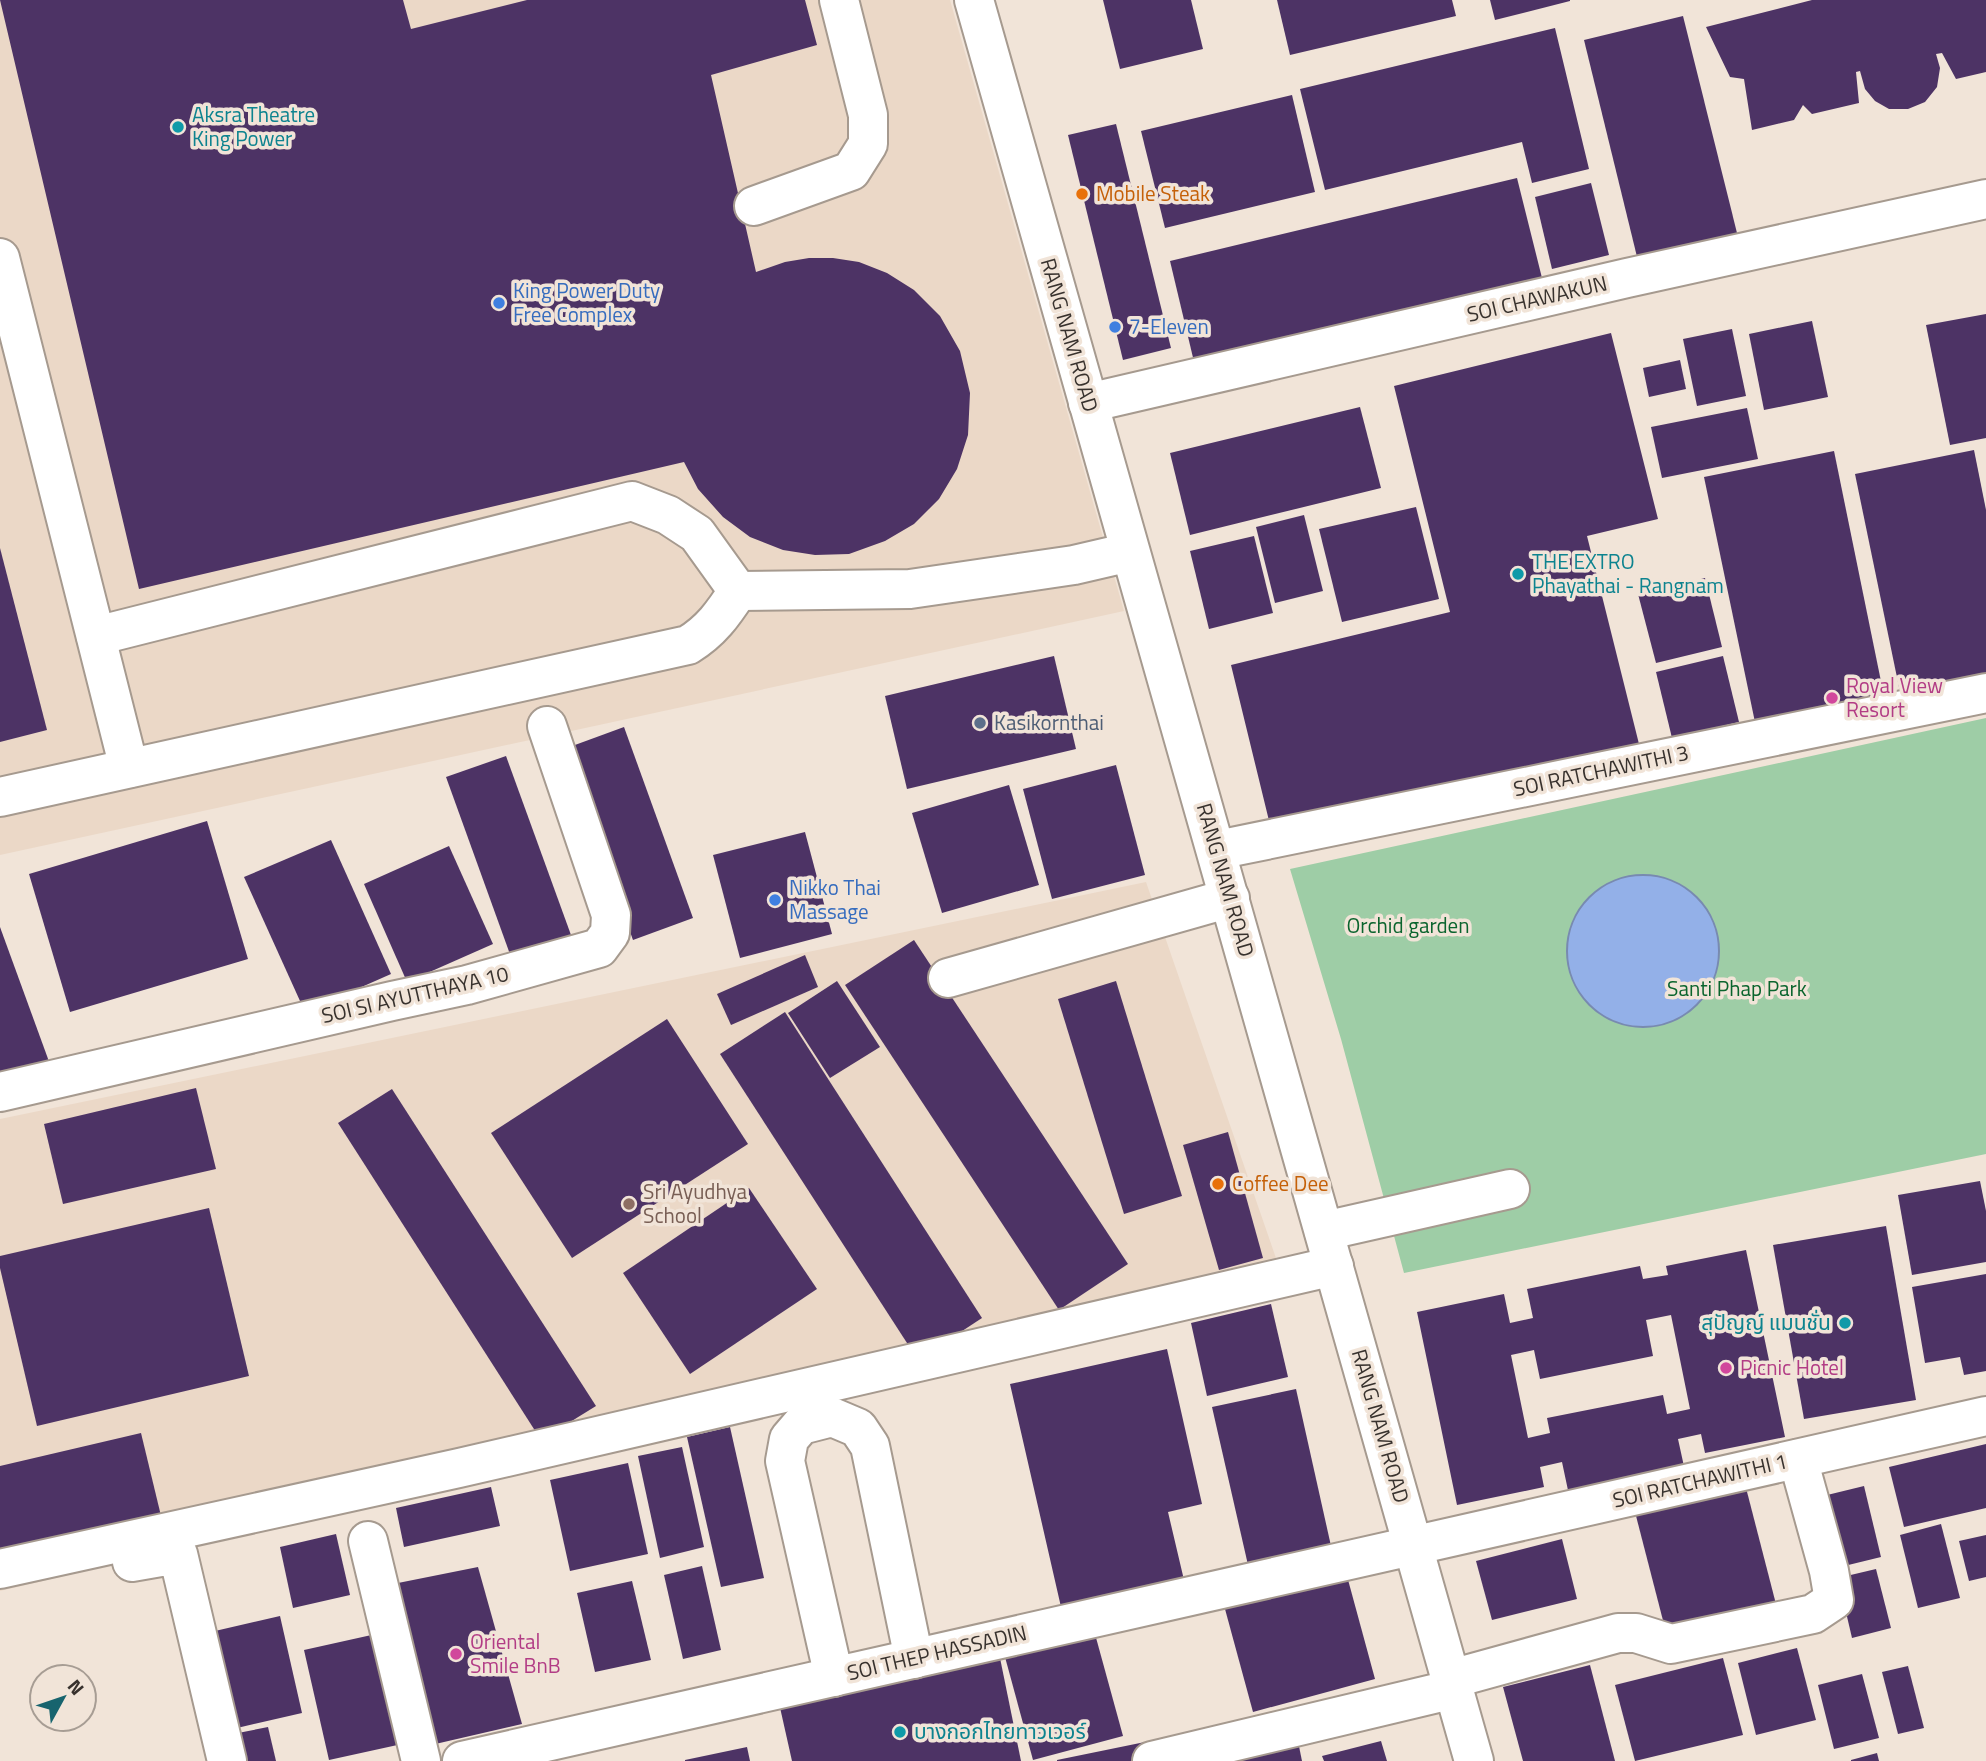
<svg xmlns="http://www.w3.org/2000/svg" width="1986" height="1761" viewBox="0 0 1986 1761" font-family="'Titillium Web','Noto Sans Thai',sans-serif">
<rect width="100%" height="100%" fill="#f1e4d8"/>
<g fill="#ebd8c7">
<path d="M0,0H950L1124,611L0,855Z"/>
<path d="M1146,882L1287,1290L0,1591V1119Z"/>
</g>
<path fill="#9ecda6" d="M1986,718V1154L1404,1273L1341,1039L1290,869Z"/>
<circle fill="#93b0e8" stroke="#788ab0" stroke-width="2" cx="1643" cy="951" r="76"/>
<g fill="#4d3365" fill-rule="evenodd">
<path d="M0,0H403L411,29L527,0H805L817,45L711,75L756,272L785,262L809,258H833L859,262L887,273L914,290L940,316L960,351L970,393L968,435L957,469L939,499L914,524L885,541L849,554L815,555L783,550L750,537L723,517L698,489L684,462L139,589Z"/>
<path d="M1103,0H1191L1203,49L1120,69Z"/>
<path d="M1277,0H1452L1456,16L1290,55Z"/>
<path d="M1490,0H1570V1L1495,20Z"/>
<path d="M1812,0H1986V72L1956,79L1942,53L1936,54L1940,68L1937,87L1925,102L1908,109H1889L1875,101L1865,89L1860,71L1856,72L1859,103L1812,114L1803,105L1794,120L1752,130L1744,79L1730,77L1706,27Z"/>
<path d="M1683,16L1740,245L1640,269L1584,40Z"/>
<path d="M1555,28L1589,169L1532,183L1522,142L1325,190L1300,89Z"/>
<path d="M1292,95L1315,192L1165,228L1141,131Z"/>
<path d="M1116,124L1171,348L1123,360L1068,135Z"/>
<path d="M1517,178L1543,282L1195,366L1170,261Z"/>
<path d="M1591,183L1609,255L1552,269L1535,197Z"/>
<path d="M1986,314V438L1950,445L1926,325Z"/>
<path d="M1812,321L1828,397L1764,410L1749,334Z"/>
<path d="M1732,329L1746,396L1697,406L1683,339Z"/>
<path d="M1611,333L1658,519L1587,536L1639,744L1272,833L1231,665L1450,612L1394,386Z"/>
<path d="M1680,360L1686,389L1649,397L1643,368Z"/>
<path d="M1360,407L1381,488L1190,535L1170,453Z"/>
<path d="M1747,408L1758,459L1662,478L1651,427Z"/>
<path d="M1974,450L1986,510V675L1900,692L1855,474Z"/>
<path d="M1834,451L1885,701L1756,727L1704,477Z"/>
<path d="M1416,507L1439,599L1342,622L1319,529Z"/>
<path d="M1304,515L1323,591L1275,603L1256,527Z"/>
<path d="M1254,536L1273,613L1209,629L1190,551Z"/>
<path d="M0,548L47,730L0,742Z"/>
<path d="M1705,578L1722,647L1656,663L1638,594Z"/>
<path d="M1054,656L1076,749L907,789L885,696Z"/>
<path d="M1723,656L1739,722L1672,738L1656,672Z"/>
<path d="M624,727L693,918L633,940L564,749Z"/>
<path d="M506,756L575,946L515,968L446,777Z"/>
<path d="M1116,765L1145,875L1052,899L1023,789Z"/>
<path d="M1009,785L1039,885L942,913L912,813Z"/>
<path d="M207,821L248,959L70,1012L29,874Z"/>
<path d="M805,832L832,934L740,958L713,855Z"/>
<path d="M331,840L391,974L305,1012L244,877Z"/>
<path d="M449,846L493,944L407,982L364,884Z"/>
<path d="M0,927L51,1067L0,1085Z"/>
<path d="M914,940L1128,1264L1059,1310L845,985Z"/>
<path d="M805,955L818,987L731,1025L717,994Z"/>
<path d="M837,981L880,1047L830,1078L788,1013Z"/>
<path d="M1116,981L1182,1196L1124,1214L1058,999Z"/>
<path d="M785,1012L982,1318L918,1360L720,1054Z"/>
<path d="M667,1019L748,1144L572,1258L491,1133Z"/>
<path d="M196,1088L216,1169L63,1204L44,1124Z"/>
<path d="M392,1089L596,1406L541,1440L338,1123Z"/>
<path d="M1228,1132L1263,1258L1219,1270L1183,1145Z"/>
<path d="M1980,1181L1986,1211V1262L1912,1275L1898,1195Z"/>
<path d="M749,1188L817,1289L690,1374L623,1273Z"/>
<path d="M209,1208L249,1376L37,1426L0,1268V1256Z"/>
<path d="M1886,1226L1916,1400L1804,1419L1773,1245Z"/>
<path d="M1746,1250L1785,1437L1705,1453L1701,1434L1678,1439L1685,1471L1569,1495L1562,1462L1540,1467L1544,1487L1457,1505L1417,1312L1504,1294L1510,1323L1533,1318L1527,1289L1640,1266L1643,1279L1668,1275L1666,1266ZM1671,1315L1690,1409L1667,1414L1663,1395L1547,1418L1550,1433L1528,1438L1511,1355L1534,1350L1540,1379L1653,1356L1646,1320Z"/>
<path d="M1986,1274V1371L1964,1375L1960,1357L1925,1363L1912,1287Z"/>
<path d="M1271,1304L1288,1377L1207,1396L1191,1323Z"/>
<path d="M1167,1349L1202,1504L1168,1512L1184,1580L1061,1607L1010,1384Z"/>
<path d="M1296,1389L1331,1546L1248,1565L1212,1407Z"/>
<path d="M730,1427L764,1578L721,1587L687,1437Z"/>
<path d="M141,1433L162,1520L0,1558V1466Z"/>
<path d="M1986,1444V1508L1904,1527L1889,1467Z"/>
<path d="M682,1447L704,1547L660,1558L638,1456Z"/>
<path d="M628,1463L648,1554L570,1571L550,1480Z"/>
<path d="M1745,1484L1777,1608L1667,1636L1635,1512Z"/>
<path d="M1864,1486L1881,1557L1836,1568L1819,1497Z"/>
<path d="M491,1487L500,1526L404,1547L396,1508Z"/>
<path d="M1941,1524L1960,1598L1918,1608L1900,1535Z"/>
<path d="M336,1534L350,1595L293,1608L280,1547Z"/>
<path d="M1986,1535V1577L1969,1581L1959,1541Z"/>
<path d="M1562,1539L1577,1599L1492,1620L1476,1561Z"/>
<path d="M702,1566L721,1650L683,1659L664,1575Z"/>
<path d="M478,1567L522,1724L431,1745L393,1584Z"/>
<path d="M1876,1569L1891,1628L1852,1638L1838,1578Z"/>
<path d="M1347,1576L1375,1679L1253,1712L1225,1609Z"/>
<path d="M632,1581L651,1660L595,1672L577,1593Z"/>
<path d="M280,1616L302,1713L237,1728L215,1631Z"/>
<path d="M376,1634L402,1744L329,1760L304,1650Z"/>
<path d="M1095,1634L1123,1736L1033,1760L1005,1657Z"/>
<path d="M1797,1648L1816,1720L1756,1735L1738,1663Z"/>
<path d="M1000,1658L1021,1761H792L779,1703Z"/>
<path d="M1723,1658L1743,1735L1635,1761L1615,1685Z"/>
<path d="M1590,1665L1615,1761H1523L1503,1687Z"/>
<path d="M1908,1666L1924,1728L1898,1734L1882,1672Z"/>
<path d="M1862,1674L1879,1738L1834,1749L1818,1685Z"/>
<path d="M1292,1712L1302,1761H1057V1760Z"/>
<path d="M268,1727L276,1761H239L233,1734Z"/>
<path d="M1381,1741L1387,1761H1324L1322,1756Z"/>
<path d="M747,1747L750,1761H685V1760Z"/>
<path d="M1877,1753L1879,1761H1851V1760Z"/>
</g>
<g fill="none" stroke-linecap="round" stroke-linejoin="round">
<g stroke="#a69a8f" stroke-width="42">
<g id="minor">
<path d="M974,0L1474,1761"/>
<path d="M754,206L851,171L868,144V115L839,0"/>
<path d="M0,258L129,768"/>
<path d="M1088,403L1627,278L1986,199"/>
<path d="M738,591L910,589L1074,565L1130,552"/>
<path d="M96,636L632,501L668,515L697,534L738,591"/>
<path d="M0,797L688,645C711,631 723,614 738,591"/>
<path d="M1217,850L1986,693"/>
<path d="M948,978L1230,898"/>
<path d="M0,1092L392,1001L467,985L599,948L610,933L611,915L547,726"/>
<path d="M1324,1231L1510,1189"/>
<path d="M368,1541L421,1761"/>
<path d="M132,1562L178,1554L227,1761"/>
<path d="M0,1569L459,1468L1334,1266"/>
<path d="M834,1677L785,1461L789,1439L801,1425L832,1417L858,1428L870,1446L914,1659"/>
<path d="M1451,1679L1618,1633H1636L1671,1644L1813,1614L1834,1600L1829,1571L1798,1459"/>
<path d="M462,1761L1986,1416"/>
<path d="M1152,1761L1454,1689"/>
</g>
</g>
<use href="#minor" stroke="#fff" stroke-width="38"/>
</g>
<g fill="#0f9aa8" stroke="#f1e4d8" stroke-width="2.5">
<circle cx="178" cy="127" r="7"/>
<circle cx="1518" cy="574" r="7"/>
<circle cx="1845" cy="1323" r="7"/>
<circle cx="900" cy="1732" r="7"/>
</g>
<g fill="#e8710a" stroke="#f1e4d8" stroke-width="2.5">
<circle cx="1082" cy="194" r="7"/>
<circle cx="1218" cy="1184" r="7"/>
</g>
<g fill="#3f7fe0" stroke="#f1e4d8" stroke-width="2.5">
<circle cx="499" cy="303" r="7"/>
<circle cx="1115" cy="327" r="7"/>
<circle cx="775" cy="900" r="7"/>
</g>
<g fill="#d1479c" stroke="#f1e4d8" stroke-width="2.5">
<circle cx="1832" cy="698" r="7"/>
<circle cx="1726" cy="1368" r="7"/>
<circle cx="456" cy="1654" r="7"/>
</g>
<circle fill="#5c6f8a" stroke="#f1e4d8" stroke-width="2.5" cx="980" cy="723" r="7"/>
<circle fill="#8d6e63" stroke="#f1e4d8" stroke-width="2.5" cx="629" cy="1204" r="7"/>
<g text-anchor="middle" stroke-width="7" stroke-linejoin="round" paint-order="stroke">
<g font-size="21" fill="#0d838f" stroke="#f1e4d8" text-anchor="start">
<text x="192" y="122">Aksra Theatre<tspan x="192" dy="24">King Power</tspan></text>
<text x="1532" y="569">THE EXTRO<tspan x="1532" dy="24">Phayathai - Rangnam</tspan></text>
<text x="1831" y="1330" text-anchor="end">สุปัญญ์ แมนชั่น</text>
<text x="914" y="1739">บางกอกไทยทาวเวอร์</text>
</g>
<g font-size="21" fill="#c56008" stroke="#f1e4d8" text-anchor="start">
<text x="1096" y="201">Mobile Steak</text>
<text x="1232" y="1191">Coffee Dee</text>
</g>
<g font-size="21" fill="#366cbe" stroke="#f1e4d8" text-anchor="start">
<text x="513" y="298">King Power Duty<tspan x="513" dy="24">Free Complex</tspan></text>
<text x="1129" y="334">7-Eleven</text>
<text x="789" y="895">Nikko Thai<tspan x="789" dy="24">Massage</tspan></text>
</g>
<g font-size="21" fill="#38322e" stroke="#f1e4d8">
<text transform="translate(1537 299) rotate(-13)" y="7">SOI CHAWAKUN</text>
<text transform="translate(1069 335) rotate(74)" y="7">RANG NAM ROAD</text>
<text transform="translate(1601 771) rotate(-12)" y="7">SOI RATCHAWITHI 3</text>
<text transform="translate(1225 880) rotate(74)" y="7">RANG NAM ROAD</text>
<text transform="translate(415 995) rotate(-13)" y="7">SOI SI AYUTTHAYA 10</text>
<text transform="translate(1380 1426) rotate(74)" y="7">RANG NAM ROAD</text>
<text transform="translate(1700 1481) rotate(-13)" y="7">SOI RATCHAWITHI 1</text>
<text transform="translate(937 1653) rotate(-13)" y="7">SOI THEP HASSADIN</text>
</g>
<g font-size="21" fill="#b23c85" stroke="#f1e4d8" text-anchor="start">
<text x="1846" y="693">Royal View<tspan x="1846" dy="24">Resort</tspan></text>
<text x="1740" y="1375">Picnic Hotel</text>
<text x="470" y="1649">Oriental<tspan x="470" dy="24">Smile BnB</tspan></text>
</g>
<g font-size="21" fill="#4e5e75" stroke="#f1e4d8" text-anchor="start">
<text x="994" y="730">Kasikornthai</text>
</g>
<g font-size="21" fill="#0a642d" stroke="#f1e4d8">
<text x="1408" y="933">Orchid garden</text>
<text x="1737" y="996">Santi Phap Park</text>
</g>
<g font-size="21" fill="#785e54" stroke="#f1e4d8" text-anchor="start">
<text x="643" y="1199">Sri Ayudhya<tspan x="643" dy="24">School</tspan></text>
</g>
</g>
<g transform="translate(63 1698) rotate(50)"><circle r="33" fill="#f1e4d8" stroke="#a79d94" stroke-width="2"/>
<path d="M0-5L12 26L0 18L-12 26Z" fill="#17646e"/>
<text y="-10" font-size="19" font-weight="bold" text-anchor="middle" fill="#38322e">N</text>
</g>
</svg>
